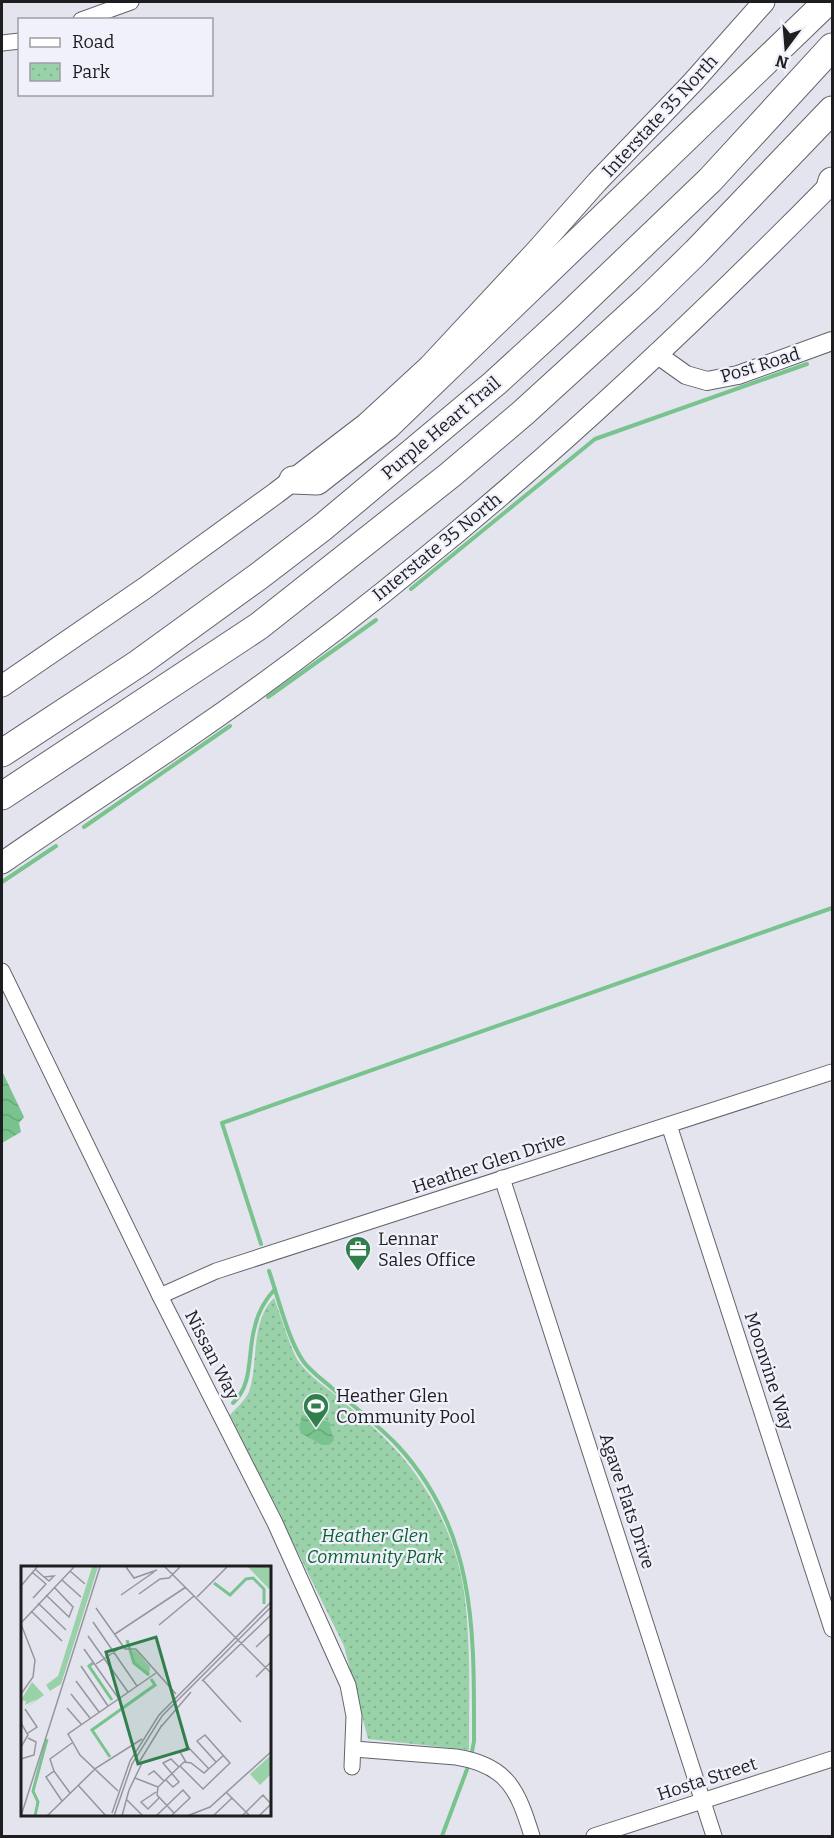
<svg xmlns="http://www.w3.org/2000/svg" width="834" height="1838" viewBox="0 0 834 1838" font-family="Bitter,serif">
<defs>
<pattern id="park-dots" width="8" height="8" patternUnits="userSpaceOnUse" patternTransform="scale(1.5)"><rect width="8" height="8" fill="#99d1a9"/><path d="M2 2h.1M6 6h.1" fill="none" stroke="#83b391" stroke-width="1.8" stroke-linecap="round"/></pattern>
<pattern id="water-waves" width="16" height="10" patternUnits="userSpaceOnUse" patternTransform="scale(1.5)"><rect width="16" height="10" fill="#79c38f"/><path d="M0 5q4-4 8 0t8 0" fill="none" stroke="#68a77b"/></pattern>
</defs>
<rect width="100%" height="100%" fill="#e4e4ee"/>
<path fill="url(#park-dots)" d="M274,1298C280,1313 291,1351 299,1362C308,1374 321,1384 333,1393C354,1411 376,1428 394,1448C431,1487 459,1544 465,1599C471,1649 469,1700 469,1750L368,1739L344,1646L230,1415C237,1407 247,1399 250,1389C258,1361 251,1320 274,1298Z"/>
<g fill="url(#water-waves)">
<path d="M2,1071L24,1117L19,1123L21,1132L2,1143Z"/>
<path d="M302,1415L310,1417L314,1421H327L332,1425L330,1427L334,1440L329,1445H322L301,1433L299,1428Z"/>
</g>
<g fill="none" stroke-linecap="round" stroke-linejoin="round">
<g stroke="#79c38f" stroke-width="4">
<path d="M411,589L595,439L807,364"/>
<path d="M268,697L376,620"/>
<path d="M84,827L230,726"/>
<path d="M2,882L56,846"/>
<path d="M261,1244L222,1123L832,908"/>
<path d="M269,1271C278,1297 288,1339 303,1361C311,1372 323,1380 333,1389C355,1407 378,1425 398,1446C477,1532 474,1632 474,1741L471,1757"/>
<path d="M233,1403C254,1384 247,1352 255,1326C258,1312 265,1300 275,1289"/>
<path d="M442,1836L469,1764"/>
</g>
<g stroke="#63636c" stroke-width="17">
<g id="minor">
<path d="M81,20L131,2"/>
<path d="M2,43L20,41"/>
<path d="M2,971L160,1296L275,1523L348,1685L354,1716L352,1767"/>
<path d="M669,1125L832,1629"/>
<path d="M502,1178L714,1836"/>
<path d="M160,1296L216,1271L832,1072"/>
<path d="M354,1749L456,1757C508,1765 518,1791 532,1836"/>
<path d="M594,1836L832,1759"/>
</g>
</g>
<g stroke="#63636c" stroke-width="20">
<path id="tertiary" d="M658,355L686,375L707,381L738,375L832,341"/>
</g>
<g stroke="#63636c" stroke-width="23">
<g id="secondary">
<path d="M2,686L145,588L276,493L366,424L429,366L536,251L597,182L693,82L764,2"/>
<path d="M2,863C62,821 124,781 185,739C267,683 347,623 423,560C567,443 702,315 832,183"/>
</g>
</g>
<g stroke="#63636c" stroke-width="29">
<g id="motorway">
<path d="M831,184L832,181"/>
<path d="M293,480L317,481L387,426L827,2"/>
<path d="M2,753L139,663L259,576L323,527L495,383L567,317L710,180L832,47"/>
<path d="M2,796L259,626L450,475L523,413L649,298L696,252L832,110"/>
</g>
</g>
<use href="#minor" stroke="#fff" stroke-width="15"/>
<use href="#tertiary" stroke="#fff" stroke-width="18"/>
<use href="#secondary" stroke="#fff" stroke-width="21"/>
<use href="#motorway" stroke="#fff" stroke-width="27"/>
</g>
<defs>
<g id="office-pin" transform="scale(1.35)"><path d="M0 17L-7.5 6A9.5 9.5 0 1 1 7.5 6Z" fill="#327f4e" stroke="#f1f1fb"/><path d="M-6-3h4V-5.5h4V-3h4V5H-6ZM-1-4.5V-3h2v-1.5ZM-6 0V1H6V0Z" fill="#fff"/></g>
<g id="stadium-pin" transform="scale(1.35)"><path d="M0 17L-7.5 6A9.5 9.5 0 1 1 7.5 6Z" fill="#327f4e" stroke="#f1f1fb"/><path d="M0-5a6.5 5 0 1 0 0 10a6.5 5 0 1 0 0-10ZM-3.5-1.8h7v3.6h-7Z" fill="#fff"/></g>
</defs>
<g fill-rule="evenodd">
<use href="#office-pin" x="358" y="1249"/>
<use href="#stadium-pin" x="316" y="1406"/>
</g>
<g text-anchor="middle" stroke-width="4.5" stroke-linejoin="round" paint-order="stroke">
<g font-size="18" fill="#1e1e21" stroke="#f1f1fb">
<text transform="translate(660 116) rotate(-47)" y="6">Interstate 35 North</text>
<text transform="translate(760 365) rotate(-17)" y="6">Post Road</text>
<text transform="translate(441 428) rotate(-40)" y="6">Purple Heart Trail</text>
<text transform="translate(437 547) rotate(-39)" y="6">Interstate 35 North</text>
<text transform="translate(489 1163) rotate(-18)" y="6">Heather Glen Drive</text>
<text transform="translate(212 1355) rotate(63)" y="6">Nissan Way</text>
<text transform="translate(769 1371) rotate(72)" y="6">Moonvine Way</text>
<text transform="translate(627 1501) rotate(72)" y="6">Agave Flats Drive</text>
<text transform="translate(707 1779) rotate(-18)" y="6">Hosta Street</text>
</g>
<g font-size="18" fill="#1e1e21" stroke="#f1f1fb" text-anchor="start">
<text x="378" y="1245">Lennar<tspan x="378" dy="21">Sales Office</tspan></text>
<text x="336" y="1402">Heather Glen<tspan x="336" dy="21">Community Pool</tspan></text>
</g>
<g font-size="18" font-style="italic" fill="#0a6233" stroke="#f1f1fb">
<text x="375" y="1542">Heather Glen<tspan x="375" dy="21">Community Park</tspan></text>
</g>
</g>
<g transform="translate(21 1566)">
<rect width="250" height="250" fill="#e4e4ee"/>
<path d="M71,1H77L40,118L29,125L25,119L37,110ZM227,1H250V25ZM11,116L23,129L5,142L16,133L4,139L5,135L0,134ZM250,189V208L239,219L229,208Z" fill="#99d1a9"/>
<path d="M115,84L129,101L128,109L111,94L108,85Z" fill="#99d1a9"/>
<path fill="none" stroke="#79c38f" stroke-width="3" d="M193,17L209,29L225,13L232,12L243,23V38M106,74L113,97L128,109M72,97L68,100L91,134M89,191L71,164L134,119L130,113M14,250L17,236L12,225L26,173"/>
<path fill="none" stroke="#95959c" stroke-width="1.5" d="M105,1L113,12L136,4M144,1L251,108M14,3L23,11L33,10L28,15L23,11M49,5L64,18M11,6L25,18L12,32M41,14L60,31M0,20L16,1M118,28L139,13L148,12L159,1M25,29L48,51L52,41L33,21M100,29L133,6M176,31L206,1M17,37L45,64M75,42L104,83H115M10,45L41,75M72,56L116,120M0,57L53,1M0,58L14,94L12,111L0,128M138,59L173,30M94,68L165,21M67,70L107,126M235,81L251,66M63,83L98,133M115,83L155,128M75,98L102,80M60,100L87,140M235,111L251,95M182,114L220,156M55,115L78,146M181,115L251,48M50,128L69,152M46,142L60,158M4,143L16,161L7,167M0,157L7,169L0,181M139,162L170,126M0,193L13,189L15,176L7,172M165,196L159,186L167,181L188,203M117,198L141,159M159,200L182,223L209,197L184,169L176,175L195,196M33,205L29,193L51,177M127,209L133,205L143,215M114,212L137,221M145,214L152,221L158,216L142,197L150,193L158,201M57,219L85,250M97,225L59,189L47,168L135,107M135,226L120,236L127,243L138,232M205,226L229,250M105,233L122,250M41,235L25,211L33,205L49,227M91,247L109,195L138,149L251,35M153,247L136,229L137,221L163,196L170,197L183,207L203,189M0,250L79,1M26,250L75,202L121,173M93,250L111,198L141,150L251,40M101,250L108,224L122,195M135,250L162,224L169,232L150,250M166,250L189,241L251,185M192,250L211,232M221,250L242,229L250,238L238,250"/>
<path fill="#327f4e" fill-opacity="0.15" stroke="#327f4e" stroke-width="3" d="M135,71L167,183L117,198L85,86Z"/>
<rect width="250" height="250" fill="none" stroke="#1e1e21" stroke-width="3"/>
</g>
<rect width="834" height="1838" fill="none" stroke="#1e1e21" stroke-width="6"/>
<rect x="18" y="18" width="195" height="78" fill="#f1f1fb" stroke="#9d9da4" stroke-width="1.5"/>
<rect x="30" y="38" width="30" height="9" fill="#ffffff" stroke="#9d9da4" stroke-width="1.5"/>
<text x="72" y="48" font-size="18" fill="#1e1e21">Road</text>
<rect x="30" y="63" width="30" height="18" fill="url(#park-dots)" stroke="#9d9da4" stroke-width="1.5"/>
<text x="72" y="78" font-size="18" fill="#1e1e21">Park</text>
<g transform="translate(786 48) rotate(196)" stroke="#f1f1fb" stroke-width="4.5" paint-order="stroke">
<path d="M0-4.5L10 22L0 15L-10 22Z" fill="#1e1e21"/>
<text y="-9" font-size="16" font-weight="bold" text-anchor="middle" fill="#1e1e21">N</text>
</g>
</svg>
